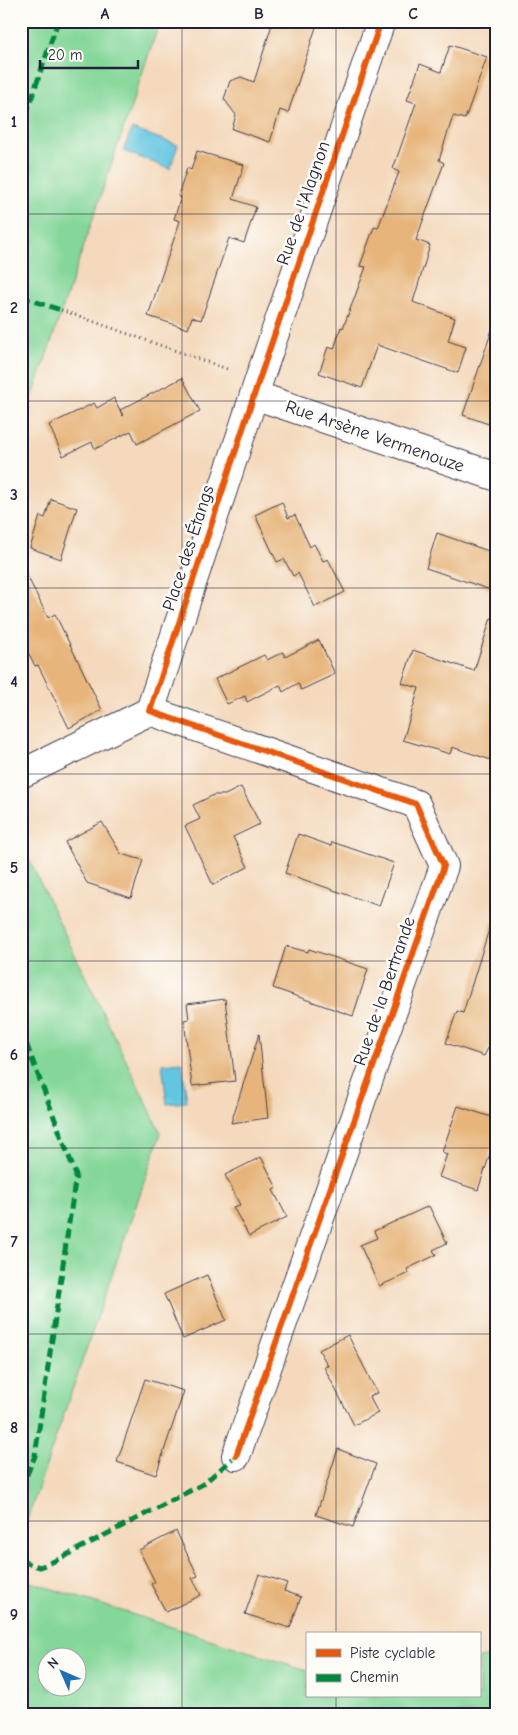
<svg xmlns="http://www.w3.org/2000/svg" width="518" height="1735" viewBox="0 0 518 1735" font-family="'Comic Neue',sans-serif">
<rect width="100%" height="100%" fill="#fdfcf7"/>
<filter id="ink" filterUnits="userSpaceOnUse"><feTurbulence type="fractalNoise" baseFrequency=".02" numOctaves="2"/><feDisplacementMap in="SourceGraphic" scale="10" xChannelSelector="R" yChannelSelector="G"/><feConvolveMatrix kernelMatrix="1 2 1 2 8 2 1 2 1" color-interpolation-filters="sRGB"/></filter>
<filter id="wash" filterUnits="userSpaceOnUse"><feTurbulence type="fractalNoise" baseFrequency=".0096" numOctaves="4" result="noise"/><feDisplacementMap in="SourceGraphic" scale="20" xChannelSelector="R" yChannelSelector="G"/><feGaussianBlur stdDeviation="1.12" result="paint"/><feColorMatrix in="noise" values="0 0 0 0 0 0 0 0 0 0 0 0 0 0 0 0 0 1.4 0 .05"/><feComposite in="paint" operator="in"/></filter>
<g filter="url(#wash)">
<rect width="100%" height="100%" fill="#f4d9bc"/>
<g fill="#84d799" stroke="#537c6a" fill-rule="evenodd">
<path d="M21,21H160L21,431Z"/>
<path d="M21,843L161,1133L21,1538Z"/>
<path d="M21,1579L307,1670V1696H479V1658L497,1655V1714H21ZM48,1658H78V1688H48Z"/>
</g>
<g fill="#62c6e0" stroke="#42748e">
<path d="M132,129L178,145L170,169L123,151Z"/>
<path d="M182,1062L187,1102L167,1104L162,1064Z"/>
</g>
<g id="blocks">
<g fill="#e7b57c">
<path d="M273,21H318L288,113L280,110L270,142L232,129L236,115L224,99L230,81L241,77L254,82Z"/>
<path d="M450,45L487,57L465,119L453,116L439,160L444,163L416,240L430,245L413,302L455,318L448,341L466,347L458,373L377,345L362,388L319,373L328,347L334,349L341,327L343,328L366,267L360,266L374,227L378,228L399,172L393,169L416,103L407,100L420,64L441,72Z"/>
<path d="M197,151L244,165L233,199L256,207L244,243L229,238L201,320L192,317L188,329L148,316L180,221L174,219L181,197L178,196L187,168L191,170Z"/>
<path d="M492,330L497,331V427L463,415Z"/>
<path d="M182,378L200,411L137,444L131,431L95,449L92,442L63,456L49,425L94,403L97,408L114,398L123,416L120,410Z"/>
<path d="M51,499L77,508L61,559L30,548L40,516L45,518Z"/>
<path d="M282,502L288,518L295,515L310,547L314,544L323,561L328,559L345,592L315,607L298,573L293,576L284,559L277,562L255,515Z"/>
<path d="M437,533L497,554V573L491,590L426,568Z"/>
<path d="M21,563L48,618L55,614L102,710L69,728L38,665L35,666L21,638Z"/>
<path d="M491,618L497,619V762L452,747L450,754L403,740L419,688L402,683L413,650L474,671Z"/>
<path d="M319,640L335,674L301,690L298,683L283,692L280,685L247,702L245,696L227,704L215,679L264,655L267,660L283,652L285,657Z"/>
<path d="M241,787L260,824L233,837L248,867L213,885L185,826L200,819L193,805L214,795H225Z"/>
<path d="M102,822L121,854L143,860L131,898L87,883L65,842Z"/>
<path d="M298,834L331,846L332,842L394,863L379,906L285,873Z"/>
<path d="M491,923L497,924V1052L488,1048L484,1056L446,1043L457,1011L463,1013Z"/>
<path d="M286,946L308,952L309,949L368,969L353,1016L273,988Z"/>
<path d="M225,999L235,1081L192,1086L184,1020L189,1019L187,1004Z"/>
<path d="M259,1034L268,1118L231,1123Z"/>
<path d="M458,1106L497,1119V1133L478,1190L439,1177L447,1154L442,1152Z"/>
<path d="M261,1157L277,1188L273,1190L287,1217L249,1236L233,1207L240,1205L225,1175Z"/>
<path d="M429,1206L447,1243L433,1250L436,1255L407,1269L409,1273L379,1286L360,1245L377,1238L374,1231Z"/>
<path d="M207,1275L226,1320L183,1339L164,1294Z"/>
<path d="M348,1335L377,1393L369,1396L378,1413L354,1425L324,1367L328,1366L319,1350Z"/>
<path d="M145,1379L184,1391L156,1475L117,1462Z"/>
<path d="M338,1449L376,1464L353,1527L316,1515Z"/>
<path d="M176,1531L198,1576L192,1578L201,1595L166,1612L151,1584L155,1582L139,1550Z"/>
<path d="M259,1574L287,1583L284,1591L301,1597L290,1628L245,1614Z"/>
</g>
</g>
</g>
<g filter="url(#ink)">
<use href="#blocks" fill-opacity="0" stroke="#423d4e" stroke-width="1"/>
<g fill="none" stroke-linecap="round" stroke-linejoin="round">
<g stroke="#423d4e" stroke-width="30">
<g id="minor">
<path d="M254,395L497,477"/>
<path d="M150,711L416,804L444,866L236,1456"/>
<path d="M150,711L259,380L381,21"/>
<path d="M21,774L150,711"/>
</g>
</g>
<path stroke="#423d4e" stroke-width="3" stroke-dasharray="1 4" stroke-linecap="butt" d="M61,310L230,370"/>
<use href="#minor" stroke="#fff" stroke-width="28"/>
<g stroke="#00873e" stroke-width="5" stroke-dasharray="10 5" stroke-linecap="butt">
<path d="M21,129L58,21"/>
<path d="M21,297L61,310"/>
<path d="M21,1030L76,1175L35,1456L21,1488"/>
<path d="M21,1561L40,1567L59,1559L203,1484L236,1456"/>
</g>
<g stroke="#fdfcf7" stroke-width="9">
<path id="cycleway" d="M236,1456L444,866L416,804L150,711L259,380L381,21"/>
</g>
<use href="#cycleway" stroke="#e8590c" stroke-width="6"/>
</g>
</g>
<path fill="none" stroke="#22223b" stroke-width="1" stroke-opacity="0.55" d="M182,21V1714M336,21V1634M21,214H497M21,401H497M21,588H497M21,774H497M21,961H497M21,1148H497M21,1334H497M21,1521H497M336,1696V1714"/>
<g text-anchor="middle" stroke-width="5" stroke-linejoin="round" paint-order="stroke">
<g font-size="18" fill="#22223b" stroke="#fdfcf7">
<text transform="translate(303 203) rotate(-71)" y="6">Rue de l'Alagnon</text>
<text transform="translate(375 436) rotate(19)" y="6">Rue Arsène Vermenouze</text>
<text transform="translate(188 548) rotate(-72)" y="6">Place des Étangs</text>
<text transform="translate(384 991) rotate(-71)" y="6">Rue de la Bertrande</text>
</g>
</g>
<rect width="518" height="1735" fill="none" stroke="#fdfcf7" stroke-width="55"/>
<rect x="306" y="1632" width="175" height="65" fill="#fdfcf7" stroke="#a5a5ac"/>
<rect x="316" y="1649" width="25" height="8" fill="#e8590c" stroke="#a5a5ac"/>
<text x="350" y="1658" font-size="15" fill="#22223b">Piste cyclable</text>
<rect x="316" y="1674" width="25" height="8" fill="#00873e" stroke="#a5a5ac"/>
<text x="350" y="1682" font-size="15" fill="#22223b">Chemin</text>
<g transform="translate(62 1672) rotate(315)"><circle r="24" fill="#fdfcf7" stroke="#a5a5ac"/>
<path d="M0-4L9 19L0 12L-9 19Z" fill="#1f6fb2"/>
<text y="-8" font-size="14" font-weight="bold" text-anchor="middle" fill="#22223b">N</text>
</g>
<path d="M40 60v8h98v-8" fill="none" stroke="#22223b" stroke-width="2.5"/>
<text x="48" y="60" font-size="15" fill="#22223b" stroke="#fdfcf7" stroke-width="4" paint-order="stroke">20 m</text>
<rect x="28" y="28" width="462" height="1680" fill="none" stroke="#22223b" stroke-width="2"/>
<g font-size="16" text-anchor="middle" font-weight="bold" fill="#22223b">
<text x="105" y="19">A</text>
<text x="259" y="19">B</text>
<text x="413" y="19">C</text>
<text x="14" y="127">1</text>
<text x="14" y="313">2</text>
<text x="14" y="500">3</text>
<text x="14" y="687">4</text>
<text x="14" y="873">5</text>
<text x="14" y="1060">6</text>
<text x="14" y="1247">7</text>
<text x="14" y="1433">8</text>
<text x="14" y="1620">9</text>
</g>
</svg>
